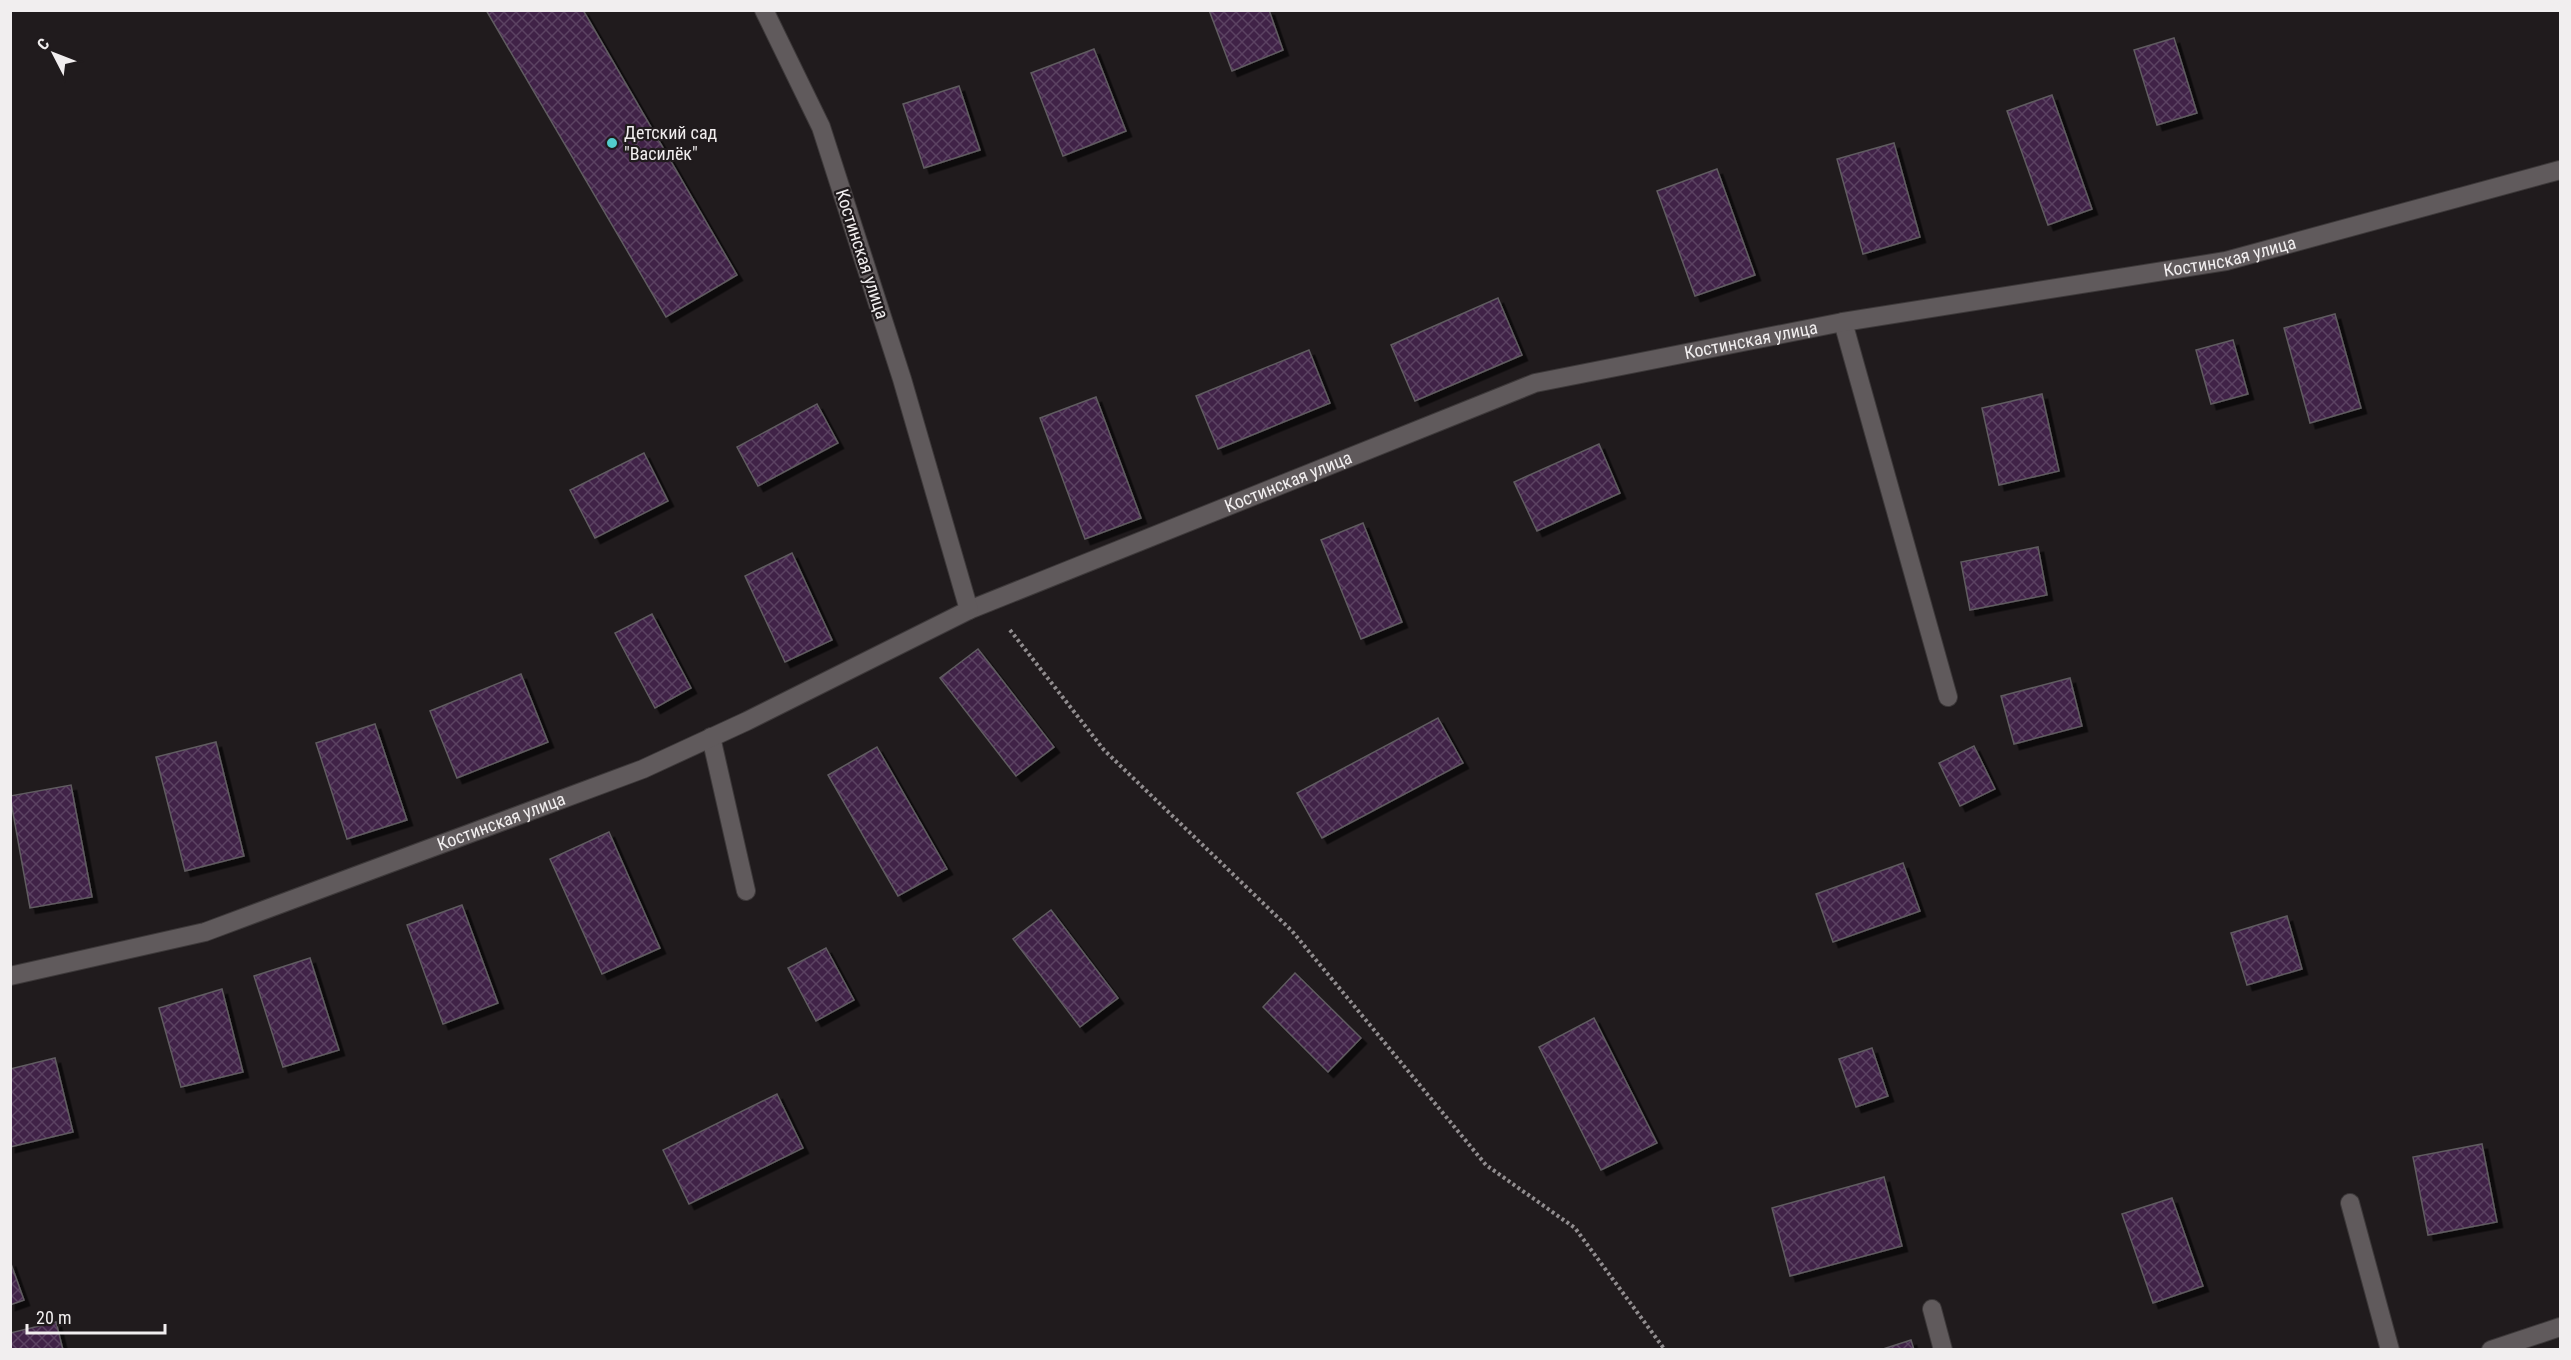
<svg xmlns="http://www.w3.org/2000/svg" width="2571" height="1360" viewBox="0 0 2571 1360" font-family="'Roboto Condensed',sans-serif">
<defs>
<pattern id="building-cross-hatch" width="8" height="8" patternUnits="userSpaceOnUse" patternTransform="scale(1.5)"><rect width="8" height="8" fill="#3f2147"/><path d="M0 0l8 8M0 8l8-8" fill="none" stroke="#5b4262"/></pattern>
<filter id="shadow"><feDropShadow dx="5.5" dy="5.5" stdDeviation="0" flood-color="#0009"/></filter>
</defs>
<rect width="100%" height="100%" fill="#201b1d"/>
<g fill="url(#building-cross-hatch)" stroke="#605c61" stroke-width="1.5" filter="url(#shadow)">
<path d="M486,10H583L737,275L666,317Z"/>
<path d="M1209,10H1269L1283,50L1232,71Z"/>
<path d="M2174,38L2197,113L2157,125L2134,50Z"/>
<path d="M1094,49L1126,131L1063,156L1031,73Z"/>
<path d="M959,86L980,150L924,168L903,104Z"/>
<path d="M2052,95L2092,209L2048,225L2007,111Z"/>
<path d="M1894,143L1920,237L1863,254L1837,159Z"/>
<path d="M1717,169L1755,275L1695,296L1657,191Z"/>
<path d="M1498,298L1522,355L1415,401L1391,345Z"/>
<path d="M2335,314L2361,408L2310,423L2284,328Z"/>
<path d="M2233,340L2248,394L2211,404L2196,350Z"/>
<path d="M1309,350L1330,403L1218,449L1196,396Z"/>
<path d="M2042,394L2059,471L1999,485L1982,408Z"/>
<path d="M1096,397L1141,518L1085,539L1040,418Z"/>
<path d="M817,404L838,443L758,486L737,447Z"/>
<path d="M1599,444L1620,493L1537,531L1514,482Z"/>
<path d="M644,453L668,501L595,538L570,490Z"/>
<path d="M1363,523L1402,622L1361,639L1321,540Z"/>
<path d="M2038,547L2047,595L1970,610L1961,562Z"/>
<path d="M792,553L832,640L785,662L745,576Z"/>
<path d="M652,614L691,688L655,708L615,633Z"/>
<path d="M978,649L1054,747L1016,776L940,678Z"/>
<path d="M521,674L548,742L457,778L430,711Z"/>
<path d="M2070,678L2082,726L2014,744L2001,696Z"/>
<path d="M1438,718L1463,763L1322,838L1297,793Z"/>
<path d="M375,724L407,820L347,839L316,743Z"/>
<path d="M216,742L244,856L185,871L156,757Z"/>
<path d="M1974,746L1995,789L1960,806L1939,763Z"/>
<path d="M877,747L947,869L898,896L828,775Z"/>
<path d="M71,785L92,897L30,908L10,796Z"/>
<path d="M609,832L660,948L602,974L550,859Z"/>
<path d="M1903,863L1920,911L1833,942L1816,894Z"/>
<path d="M462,905L498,1003L443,1024L407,925Z"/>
<path d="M1051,910L1118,998L1080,1027L1013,939Z"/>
<path d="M2287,916L2302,969L2247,985L2231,933Z"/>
<path d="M826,948L854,1000L816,1021L788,968Z"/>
<path d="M310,958L339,1050L283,1067L254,976Z"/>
<path d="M1295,973L1361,1038L1328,1072L1263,1007Z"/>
<path d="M222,989L243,1072L181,1087L159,1008Z"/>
<path d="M1594,1018L1657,1143L1601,1170L1539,1047Z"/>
<path d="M1872,1048L1888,1096L1856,1107L1839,1059Z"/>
<path d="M55,1058L73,1132L10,1147V1069Z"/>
<path d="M777,1094L803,1148L689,1204L663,1150Z"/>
<path d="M2482,1144L2497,1222L2428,1235L2413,1157Z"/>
<path d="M1884,1177L1902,1246L1790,1276L1772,1208Z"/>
<path d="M2172,1198L2203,1286L2153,1303L2122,1214Z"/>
<path d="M10,1261L24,1300L10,1305Z"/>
<path d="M56,1322L63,1350H10V1333Z"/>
<path d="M1911,1340L1914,1350H1880Z"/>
</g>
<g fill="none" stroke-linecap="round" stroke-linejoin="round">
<g stroke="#3d393a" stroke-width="20">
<g id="lane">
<path d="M1843,322L1948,697"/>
<path d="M711,737L746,891"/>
<path d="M2350,1203L2390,1350"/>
<path d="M1932,1309L1943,1350"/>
</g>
</g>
<g stroke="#3d393a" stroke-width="20">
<g id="street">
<path id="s1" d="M969,610L1535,383L1843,322L2226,261L2560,170"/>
<path id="s2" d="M10,976L205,932L643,769L747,721L969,610L902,379L821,127L764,10"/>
<path d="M2491,1350L2560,1327"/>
</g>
</g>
<path stroke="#918d8f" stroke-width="4" stroke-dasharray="3 3" stroke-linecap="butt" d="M1010,630L1104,750L1292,931L1486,1165L1575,1228L1665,1350"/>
<use href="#lane" stroke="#605a5c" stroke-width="18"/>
<use href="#street" stroke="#605a5c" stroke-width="18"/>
</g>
<circle fill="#52cdcc" stroke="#201b1d" stroke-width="2" cx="612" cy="143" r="6"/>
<g text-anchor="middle" stroke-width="4.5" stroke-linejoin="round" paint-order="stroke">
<g font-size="18" fill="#f1eeef" stroke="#201b1d" text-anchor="start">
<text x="624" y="139">Детский сад<tspan x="624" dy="21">"Василёк"</tspan></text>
</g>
<g font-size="18" fill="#f1eeef" stroke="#201b1d">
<text transform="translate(862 254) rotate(72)" y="6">Костинская улица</text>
<text dy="6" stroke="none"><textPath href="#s1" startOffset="1316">Костинская улица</textPath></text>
<text dy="6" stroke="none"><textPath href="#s1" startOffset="830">Костинская улица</textPath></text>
<text dy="6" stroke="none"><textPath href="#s1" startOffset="344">Костинская улица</textPath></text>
<text dy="6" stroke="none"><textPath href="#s2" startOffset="516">Костинская улица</textPath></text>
</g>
</g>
<rect width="2571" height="1360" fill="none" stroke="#f1eeef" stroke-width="24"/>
<g transform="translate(54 54) rotate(312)" stroke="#201b1d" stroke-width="4.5" paint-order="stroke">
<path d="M0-4.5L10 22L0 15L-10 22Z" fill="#f1eeef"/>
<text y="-9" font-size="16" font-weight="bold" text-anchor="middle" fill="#f1eeef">С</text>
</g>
<path d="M27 1324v9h138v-9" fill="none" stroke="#f1eeef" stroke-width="3"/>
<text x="36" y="1324" font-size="18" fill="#f1eeef" stroke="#201b1d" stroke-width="4.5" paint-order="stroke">20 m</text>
</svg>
